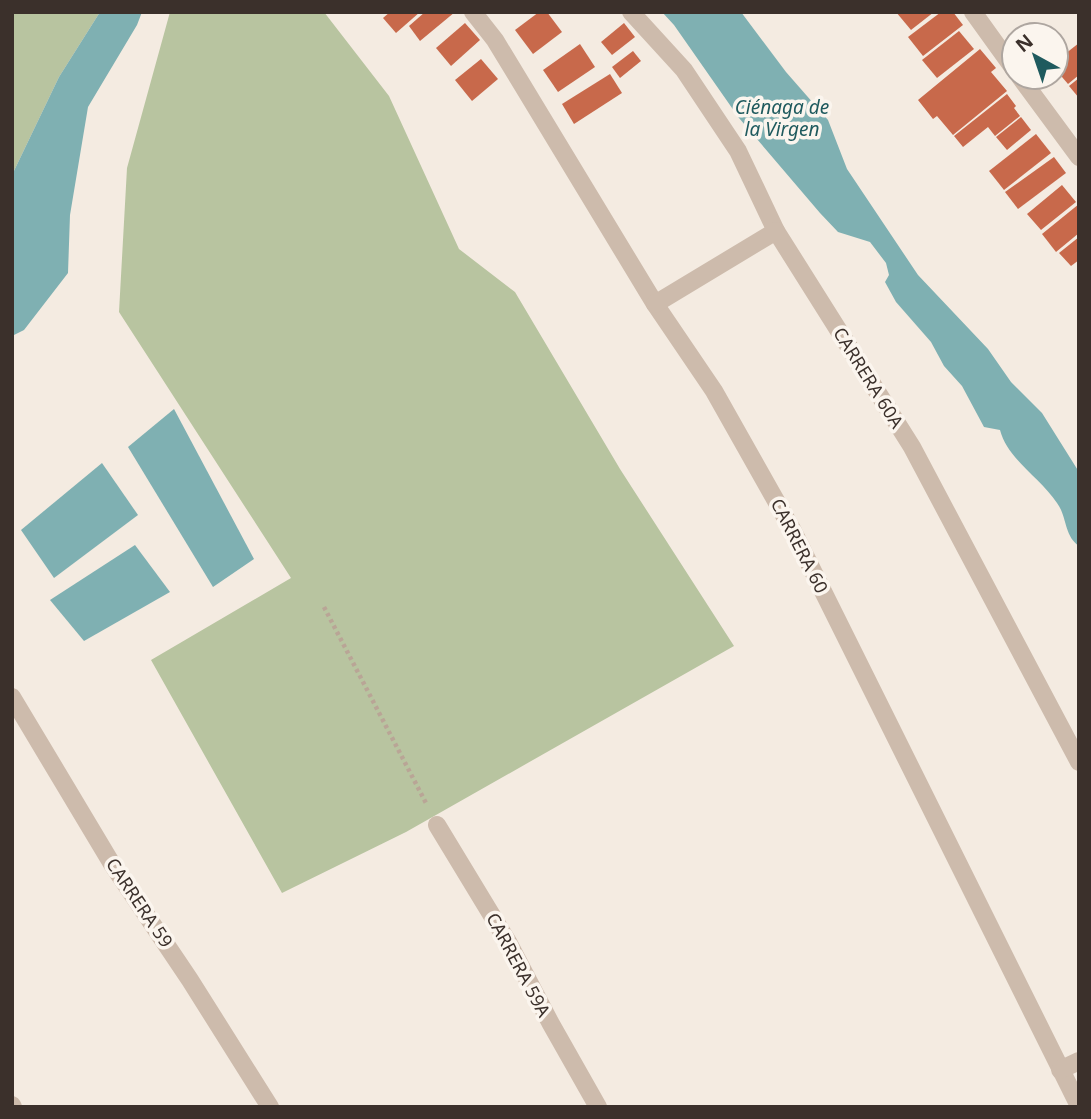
<svg xmlns="http://www.w3.org/2000/svg" width="1091" height="1119" viewBox="0 0 1091 1119" font-family="'Noto Sans',sans-serif">
<rect width="100%" height="100%" fill="#f4ebe1"/>
<g fill="#b8c4a0">
<path d="M12,12H100L59,77L12,175Z"/>
<path d="M170,12H324L389,96L459,249L515,292L620,469L734,646L406,832L282,893L151,660L291,578L119,312L127,168Z"/>
</g>
<g fill="#7fb0b2">
<path d="M100,12H142L137,25L88,107L70,215L68,273L24,330L12,336V175L59,77Z"/>
<path d="M662,12H741L786,72L828,120L847,169L918,275L988,349L1011,382L1042,413L1079,472V546C1064,536 1067,516 1057,503C1040,477 1008,460 1000,430L984,427L962,386L944,366L931,342L896,302L885,282L889,275L886,263L870,242L838,232L820,213L739,118L674,25Z"/>
<path d="M174,409L254,559L213,587L128,447Z"/>
<path d="M102,463L138,515L54,578L21,530Z"/>
<path d="M135,545L170,592L84,641L50,600Z"/>
</g>
<g fill="#c8694b">
<path d="M390,12H420L396,33L383,18Z"/>
<path d="M425,12H455L420,41L409,26Z"/>
<path d="M539,12H547L562,32L533,54L515,30Z"/>
<path d="M896,12H934L911,30Z"/>
<path d="M941,12H953L963,25L923,56L908,37Z"/>
<path d="M465,23L480,40L451,66L436,48Z"/>
<path d="M624,23L635,37L612,55L601,42Z"/>
<path d="M959,31L974,49L937,78L922,60Z"/>
<path d="M1079,43V75L1068,84L1056,70V61Z"/>
<path d="M580,44L595,67L558,92L543,70Z"/>
<path d="M980,49L996,68L991,72L1007,91L953,135L937,116L933,119L918,100Z"/>
<path d="M633,51L641,61L620,78L612,67Z"/>
<path d="M481,59L498,79L472,101L455,80Z"/>
<path d="M610,74L622,93L574,124L562,104Z"/>
<path d="M1079,78V98L1069,86Z"/>
<path d="M1007,94L1016,106L1014,108L1020,116L995,136L988,127L963,147L954,136Z"/>
<path d="M1021,117L1031,130L1007,150L996,137Z"/>
<path d="M1036,134L1051,153L1004,190L989,171Z"/>
<path d="M1054,157L1066,173L1018,209L1005,192Z"/>
<path d="M1062,185L1076,202L1041,230L1027,214Z"/>
<path d="M1079,204V233L1056,252L1042,234Z"/>
<path d="M1079,237V260L1071,266L1059,253Z"/>
</g>
<g fill="none" stroke-linecap="round" stroke-linejoin="round">
<path stroke="#b9a596" stroke-width="4.5" stroke-dasharray="3.5 3.5" stroke-linecap="butt" d="M324,607L427,805"/>
<g stroke="#cdbbac" stroke-width="18">
<path d="M473,12L495,40L655,304L714,391L793,531L1079,1106"/>
<path d="M631,12L684,70L738,151L776,231L912,447L1079,762"/>
<path d="M973,12L1014,69"/>
<path d="M1020,77L1079,157"/>
<path d="M655,304L776,231"/>
<path d="M12,697L112,864L190,980L270,1107"/>
<path d="M437,825L508,942L551,1024L598,1107"/>
<path d="M1060,1070L1079,1061"/>
<path d="M12,1105L13,1107"/>
</g>
</g>
<g text-anchor="middle" stroke-width="7" stroke-linejoin="round" paint-order="stroke">
<g font-size="18" fill="#3b302b" stroke="#fbf5ee">
<text transform="translate(868 378) rotate(58)" y="6">CARRERA 60A</text>
<text transform="translate(799 546) rotate(63)" y="6">CARRERA 60</text>
<text transform="translate(139 903) rotate(56)" y="6">CARRERA 59</text>
<text transform="translate(518 965) rotate(62)" y="6">CARRERA 59A</text>
</g>
<g font-size="19" font-style="italic" fill="#1f5a5e" stroke="#fbf5ee">
<text x="782" y="114">Ciénaga de<tspan x="782" dy="22">la Virgen</tspan></text>
</g>
</g>
<rect width="1091" height="1119" fill="none" stroke="#3b302b" stroke-width="28"/>
<g transform="translate(1035 56) rotate(320)"><circle r="33" fill="#fbf5ee" stroke="#aea6a0" stroke-width="2"/>
<path d="M0-5L12 26L0 18L-12 26Z" fill="#1f5a5e"/>
<text y="-10" font-size="19" font-weight="bold" text-anchor="middle" fill="#3b302b">N</text>
</g>
</svg>
